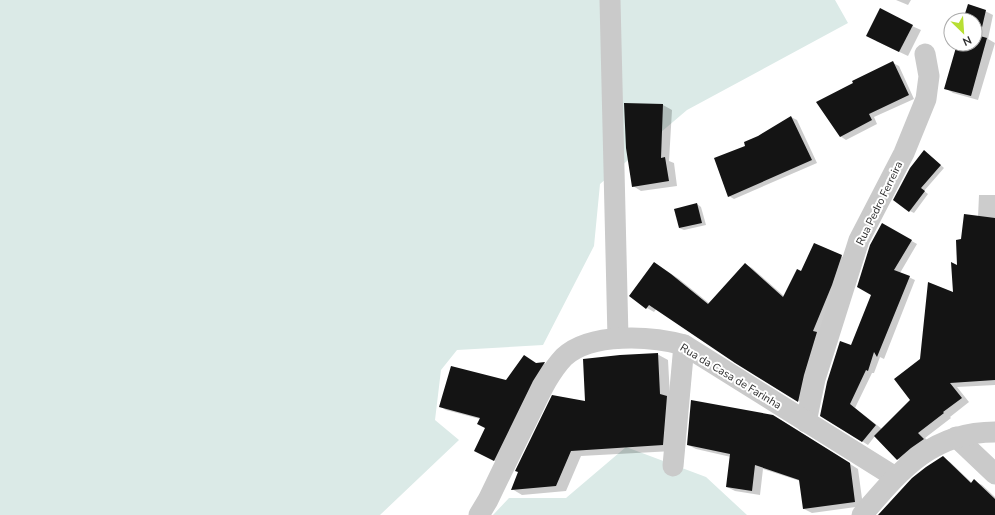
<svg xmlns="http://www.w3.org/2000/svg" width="995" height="515" viewBox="0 0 995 515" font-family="'Nunito Sans',sans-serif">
<rect width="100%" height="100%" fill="#fff"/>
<g fill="#dbeae7">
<path d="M0,0H835L848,23L687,110L600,184L594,246L543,345L457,350L441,370L435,420L459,440L380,515H0Z"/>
<path d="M626,447L706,477L747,515H493L509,498H566Z"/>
</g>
<g fill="#0003">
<path d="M896,0H911L908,5Z"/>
<path d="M985,11L993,15L988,39L995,43L978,100L953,93L945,88L958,44H975V20H965Z"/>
<path d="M912,26L921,30L908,56L876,41Z"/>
<path d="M893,63L899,66L914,99L874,117L877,124L846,140L840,136Z"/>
<path d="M625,104L663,105L672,110L669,161L674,163L677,186L641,191L633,186Z"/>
<path d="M791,117L797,120L817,163L734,199L729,196L747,146L758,137Z"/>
<path d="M928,154L944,168L924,191L928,194L914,213L910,211Z"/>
<path d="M979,195H995V385L957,387L969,402L950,417L951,418L925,438L931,444L906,463L898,459L875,436L868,445L821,415L852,346L872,295L882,224L917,244L900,273L915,280L884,359L880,357L874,373H872L855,408L882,429L912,401L921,360L954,293L962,240L978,217Z"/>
<path d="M697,204L701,207L706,225L684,230L679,228Z"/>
<path d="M841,256L849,260L805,405L736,362L657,308L654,312L647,308L655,263L679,279L710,304L745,264L752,268L785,297L802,273Z"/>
<path d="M657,354L668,360L673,451L581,456L566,491L522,495L512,489L586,402Z"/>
<path d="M544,363L550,366L500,463L481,454L486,428L480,419L446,410L441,407L507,382L536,364Z"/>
<path d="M781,420L858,469L863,506L812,513L804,509L800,481L763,469L760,495L735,491L727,487L731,457L696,449L688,445Z"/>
<path d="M943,458L950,462L972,483L974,481L982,485L995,497V515H879Z"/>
</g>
<g fill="#141414">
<path d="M968,4L986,10L980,36L987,38L971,96L944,89L957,44H975V20H963Z"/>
<path d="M880,8L913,25L899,52L866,36Z"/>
<path d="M893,61L909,95L869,114L872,120L840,137L816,102L853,83L852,81Z"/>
<path d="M624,103L663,104L661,158L665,157L669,181L632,187L626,148Z"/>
<path d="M791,116L812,160L728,197L714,158L745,146L744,142L758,136Z"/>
<path d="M924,150L941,165L921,188L925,191L909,212L893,200L910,168Z"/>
<path d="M697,203L702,223L679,228L674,209Z"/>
<path d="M964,214L995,218V380L950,383L962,398L943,412L944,413L918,433L924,439L911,448L897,460L874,436L910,400L894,379L920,359L928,282L953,292L951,262L957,265L956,240L961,239Z"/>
<path d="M882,223L912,240L894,270L910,276L877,357L874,352L868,371L866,370L850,404L876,425L862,442L820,416L827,382L840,341L851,345L871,295L857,287L870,245Z"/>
<path d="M814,243L842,255L832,285L813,331L817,332L804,375L798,402L735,363L649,305L646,309L629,296L654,262L671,274L708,304L745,263L783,297L797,269L801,271Z"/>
<path d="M658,353L660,394L667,396L663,445L571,451L556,486L511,490L518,472L515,471L552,395L585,401L583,359L620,355Z"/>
<path d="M524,355L536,363L545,362L533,381L494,461L474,451L485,428L477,424L480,418L439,407L451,366L506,380Z"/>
<path d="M691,400L773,415L850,463L855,502L803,509L799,480L755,465L752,491L726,487L730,454L687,445Z"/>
<path d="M943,456L971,483L974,479L995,499V515H878L912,478L926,467Z"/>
</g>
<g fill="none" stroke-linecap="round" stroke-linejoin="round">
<g stroke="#cacaca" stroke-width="21">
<path d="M610,0L618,338"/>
<path d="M806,422L815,379L859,240L904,153L926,99L929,76L925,54"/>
<path d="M956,437L995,474"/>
<path d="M673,466L684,345"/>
<path d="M479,515L488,500C501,473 514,446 527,420C538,398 547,375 564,357C591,332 651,336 684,345L895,477"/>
<path d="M862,515C900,471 931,432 995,432"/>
</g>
</g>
<g text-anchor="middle" stroke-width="4" stroke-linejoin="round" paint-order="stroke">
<g font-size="11" fill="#2d2d2d" stroke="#fff">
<text transform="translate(879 203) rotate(-64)" y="4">Rua Pedro Ferreira</text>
<text transform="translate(731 376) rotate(31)" y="4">Rua da Casa de Farinha</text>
</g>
</g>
<g transform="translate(963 32) rotate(155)"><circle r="19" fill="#ffffff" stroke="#ababab"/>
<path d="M0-3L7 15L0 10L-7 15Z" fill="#b8df33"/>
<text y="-6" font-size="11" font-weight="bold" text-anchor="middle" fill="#2d2d2d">N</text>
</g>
</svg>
